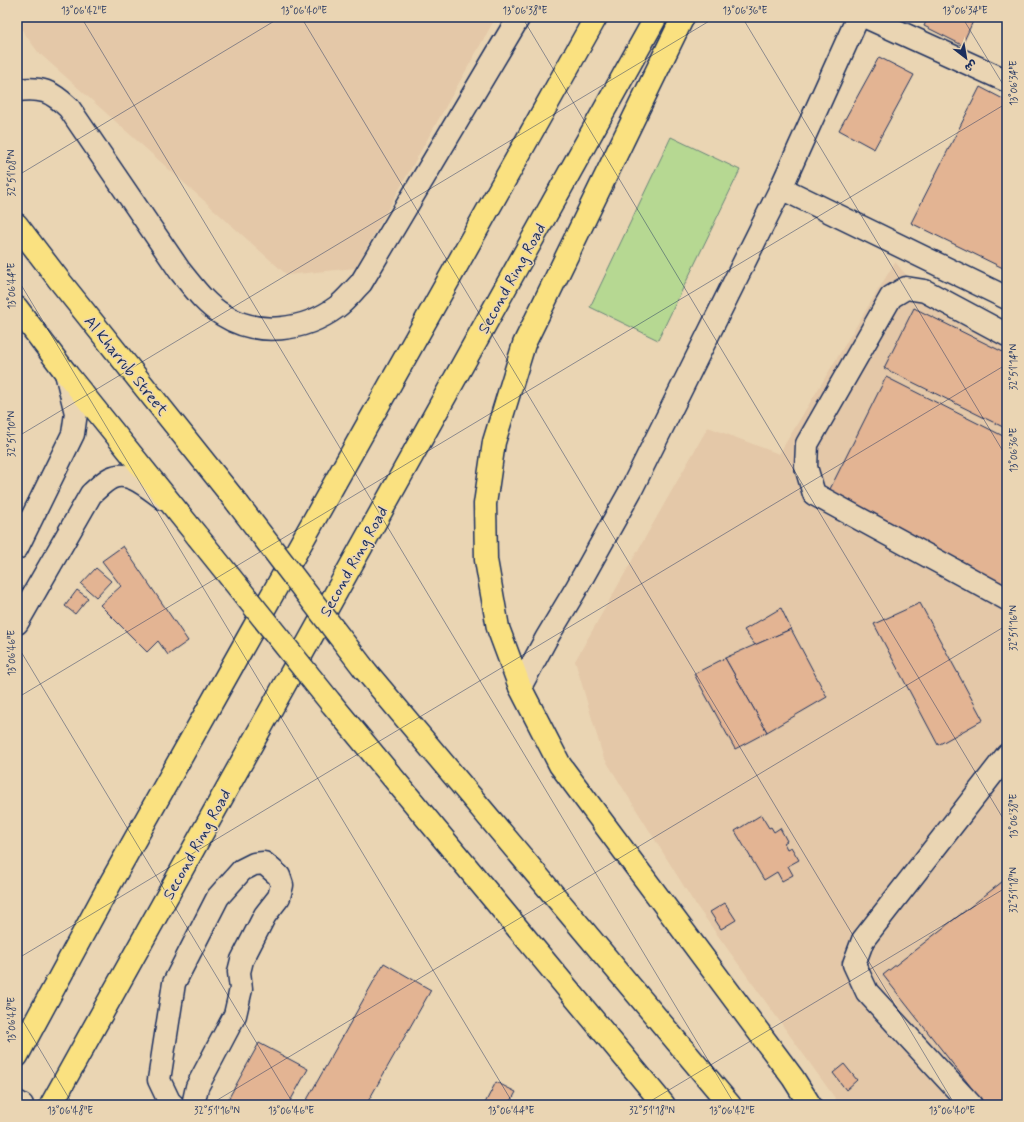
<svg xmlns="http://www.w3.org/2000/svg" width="1024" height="1122" viewBox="0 0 1024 1122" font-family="Mynerve,'Playpen Sans Arabic',sans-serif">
<rect width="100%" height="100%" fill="#ead5b3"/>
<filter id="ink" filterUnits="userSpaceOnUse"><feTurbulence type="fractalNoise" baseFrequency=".025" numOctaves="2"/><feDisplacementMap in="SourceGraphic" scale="8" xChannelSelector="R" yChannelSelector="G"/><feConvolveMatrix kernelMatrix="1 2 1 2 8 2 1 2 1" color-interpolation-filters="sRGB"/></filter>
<g filter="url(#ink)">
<g fill="#e4c8a8">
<path d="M17,17H496L355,268L287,275L38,52L17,23Z"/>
<path d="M895,262L908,277L1007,324V1105H840L693,901L603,756L575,661L708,427L779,454Z"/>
</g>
<path fill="#b6d892" stroke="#688478" d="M671,137L740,170L658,340L590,307Z"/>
<g fill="#e3b493" stroke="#1b2f5e">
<path d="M928,17H975L962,45L924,26Z"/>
<path d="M879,57L914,75L874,149L839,130Z"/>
<path d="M980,87L1007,101V270L911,223Z"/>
<path d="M914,308L1007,354V429L884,368Z"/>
<path d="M886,377L1007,438V587L826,497Z"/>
<path d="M123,546L188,641L168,655L158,641L147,652L100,605L121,586L102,561Z"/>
<path d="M96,568L111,581L96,597L81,584Z"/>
<path d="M77,590L88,598L75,614L65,606Z"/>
<path d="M920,603L983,720L938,745L874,624Z"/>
<path d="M781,608L791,629L755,645L744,630Z"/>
<path d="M791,629L827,697L767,732L725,658Z"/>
<path d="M725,658L767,732L735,749L694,674Z"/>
<path d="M761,815L769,828L771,827L774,832L780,828L787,841L784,843L787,849L791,847L799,860L788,866L793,875L782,881L777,872L764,880L735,831Z"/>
<path d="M1007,878V1105H985L883,975Z"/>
<path d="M725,903L736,920L721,929L710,912Z"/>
<path d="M384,963L431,990L366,1105H304Z"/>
<path d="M259,1043L308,1069L288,1105H225Z"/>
<path d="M844,1064L857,1080L846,1090L833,1073Z"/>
<path d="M496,1082L516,1092L509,1105H484Z"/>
</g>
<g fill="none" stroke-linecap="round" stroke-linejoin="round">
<g stroke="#1b2f5e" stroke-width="25">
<g id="minor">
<path d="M866,17L1007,81"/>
<path d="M17,90C42,87 51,91 69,108L180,271C193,287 205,304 223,315C258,337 304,331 337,307C346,300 353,291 361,283L519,17"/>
<path d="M781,188L1007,298"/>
<path d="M1007,335L925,291L906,288L891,297L807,444L806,467L814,494L1007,599"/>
<path d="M17,548L73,434L76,413L66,373"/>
<path d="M17,623L91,494C97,489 103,482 111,478C130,469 149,489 164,499"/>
<path d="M520,687L546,639L576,589L631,490L781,188L858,17"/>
<path d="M17,1102L22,1105"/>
<path d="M173,1105L169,1101L159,1080L174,983L218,897L242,870L254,864L264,863L279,876L282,885L279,897L265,915L242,960L239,972L241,989L235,1015L197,1087L193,1105"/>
<path d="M971,1105L867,992L854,964L863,940L1007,755"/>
</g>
</g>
<g stroke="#1b2f5e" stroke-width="25">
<g id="major">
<path d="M17,225L59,280L238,504"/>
<path d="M17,308L66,373L198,537"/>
<path d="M365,670L730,1105"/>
<path d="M331,703L664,1105"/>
</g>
</g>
<g stroke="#1b2f5e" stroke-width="25">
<g id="highway">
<path d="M683,17L524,344L494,442L485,504L486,560L498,628L520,687L560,765L793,1078L810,1105"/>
<path d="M17,1056L110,884L596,17"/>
<path d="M51,1105L656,17"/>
</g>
</g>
<use href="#minor" stroke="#ead5b3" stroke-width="22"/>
<use href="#major" stroke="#fae180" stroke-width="22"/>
<use href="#highway" stroke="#fae180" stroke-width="22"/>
<g stroke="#1b2f5e" stroke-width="25" stroke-linecap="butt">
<g id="major-bridge">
<path d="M238,504L365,670"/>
<path d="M198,537L331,703"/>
</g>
</g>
<use href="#major-bridge" stroke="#fae180" stroke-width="22"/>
</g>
</g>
<path fill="none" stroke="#1b2f5e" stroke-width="1" stroke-opacity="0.45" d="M81,17L735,1105M301,17L955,1105M522,17L1007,825M742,17L1007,458M962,17L1007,91M17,176L281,17M17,278L514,1105M17,437L716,17M17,645L294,1105M17,698L1007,103M17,959L1007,364M17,1011L73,1105M209,1105L1007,625M644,1105L1007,887"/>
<g text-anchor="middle" stroke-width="3" stroke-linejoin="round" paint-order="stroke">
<g font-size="16" fill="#1b2f5e" stroke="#ead5b3">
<text transform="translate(511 278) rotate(-61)" y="6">Second Ring Road</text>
<text transform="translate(127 365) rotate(51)" y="6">Al Kharrub Street</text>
<text transform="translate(353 561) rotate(-61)" y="6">Second Ring Road</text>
<text transform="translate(196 844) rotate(-61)" y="6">Second Ring Road</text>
</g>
</g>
<rect width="1024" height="1122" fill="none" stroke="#ead5b3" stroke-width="44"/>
<g transform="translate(966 58) rotate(149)" stroke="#ead5b3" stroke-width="3" paint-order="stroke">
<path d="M0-3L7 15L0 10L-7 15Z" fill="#1b2f5e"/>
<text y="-6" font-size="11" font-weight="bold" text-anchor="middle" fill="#1b2f5e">ش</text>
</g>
<rect x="22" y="22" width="980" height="1078" fill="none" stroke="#1b2f5e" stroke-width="1.5"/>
<g font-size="10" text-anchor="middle" fill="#1b2f5e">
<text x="84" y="14">13°06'42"E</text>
<text x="304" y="14">13°06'40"E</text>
<text x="525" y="14">13°06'38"E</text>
<text x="745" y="14">13°06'36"E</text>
<text x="965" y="14">13°06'34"E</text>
<text transform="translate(1013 83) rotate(-90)" y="4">13°06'34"E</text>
<text transform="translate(11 173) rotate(-90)" y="4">32°51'08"N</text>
<text transform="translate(11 286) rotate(-90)" y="4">13°06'44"E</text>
<text transform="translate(1013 367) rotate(-90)" y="4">32°51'14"N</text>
<text transform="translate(11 434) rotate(-90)" y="4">32°51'10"N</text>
<text transform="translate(1013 450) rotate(-90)" y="4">13°06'36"E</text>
<text transform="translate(1013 628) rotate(-90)" y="4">32°51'16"N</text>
<text transform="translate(11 653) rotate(-90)" y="4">13°06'46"E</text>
<text transform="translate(1013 816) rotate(-90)" y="4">13°06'38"E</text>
<text transform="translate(1013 890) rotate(-90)" y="4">32°51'18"N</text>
<text transform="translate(11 1020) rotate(-90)" y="4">13°06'48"E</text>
<text x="70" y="1114">13°06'48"E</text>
<text x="217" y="1114">32°51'16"N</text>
<text x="291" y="1114">13°06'46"E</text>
<text x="511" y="1114">13°06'44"E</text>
<text x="652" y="1114">32°51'18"N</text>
<text x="732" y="1114">13°06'42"E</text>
<text x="952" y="1114">13°06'40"E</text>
</g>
</svg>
